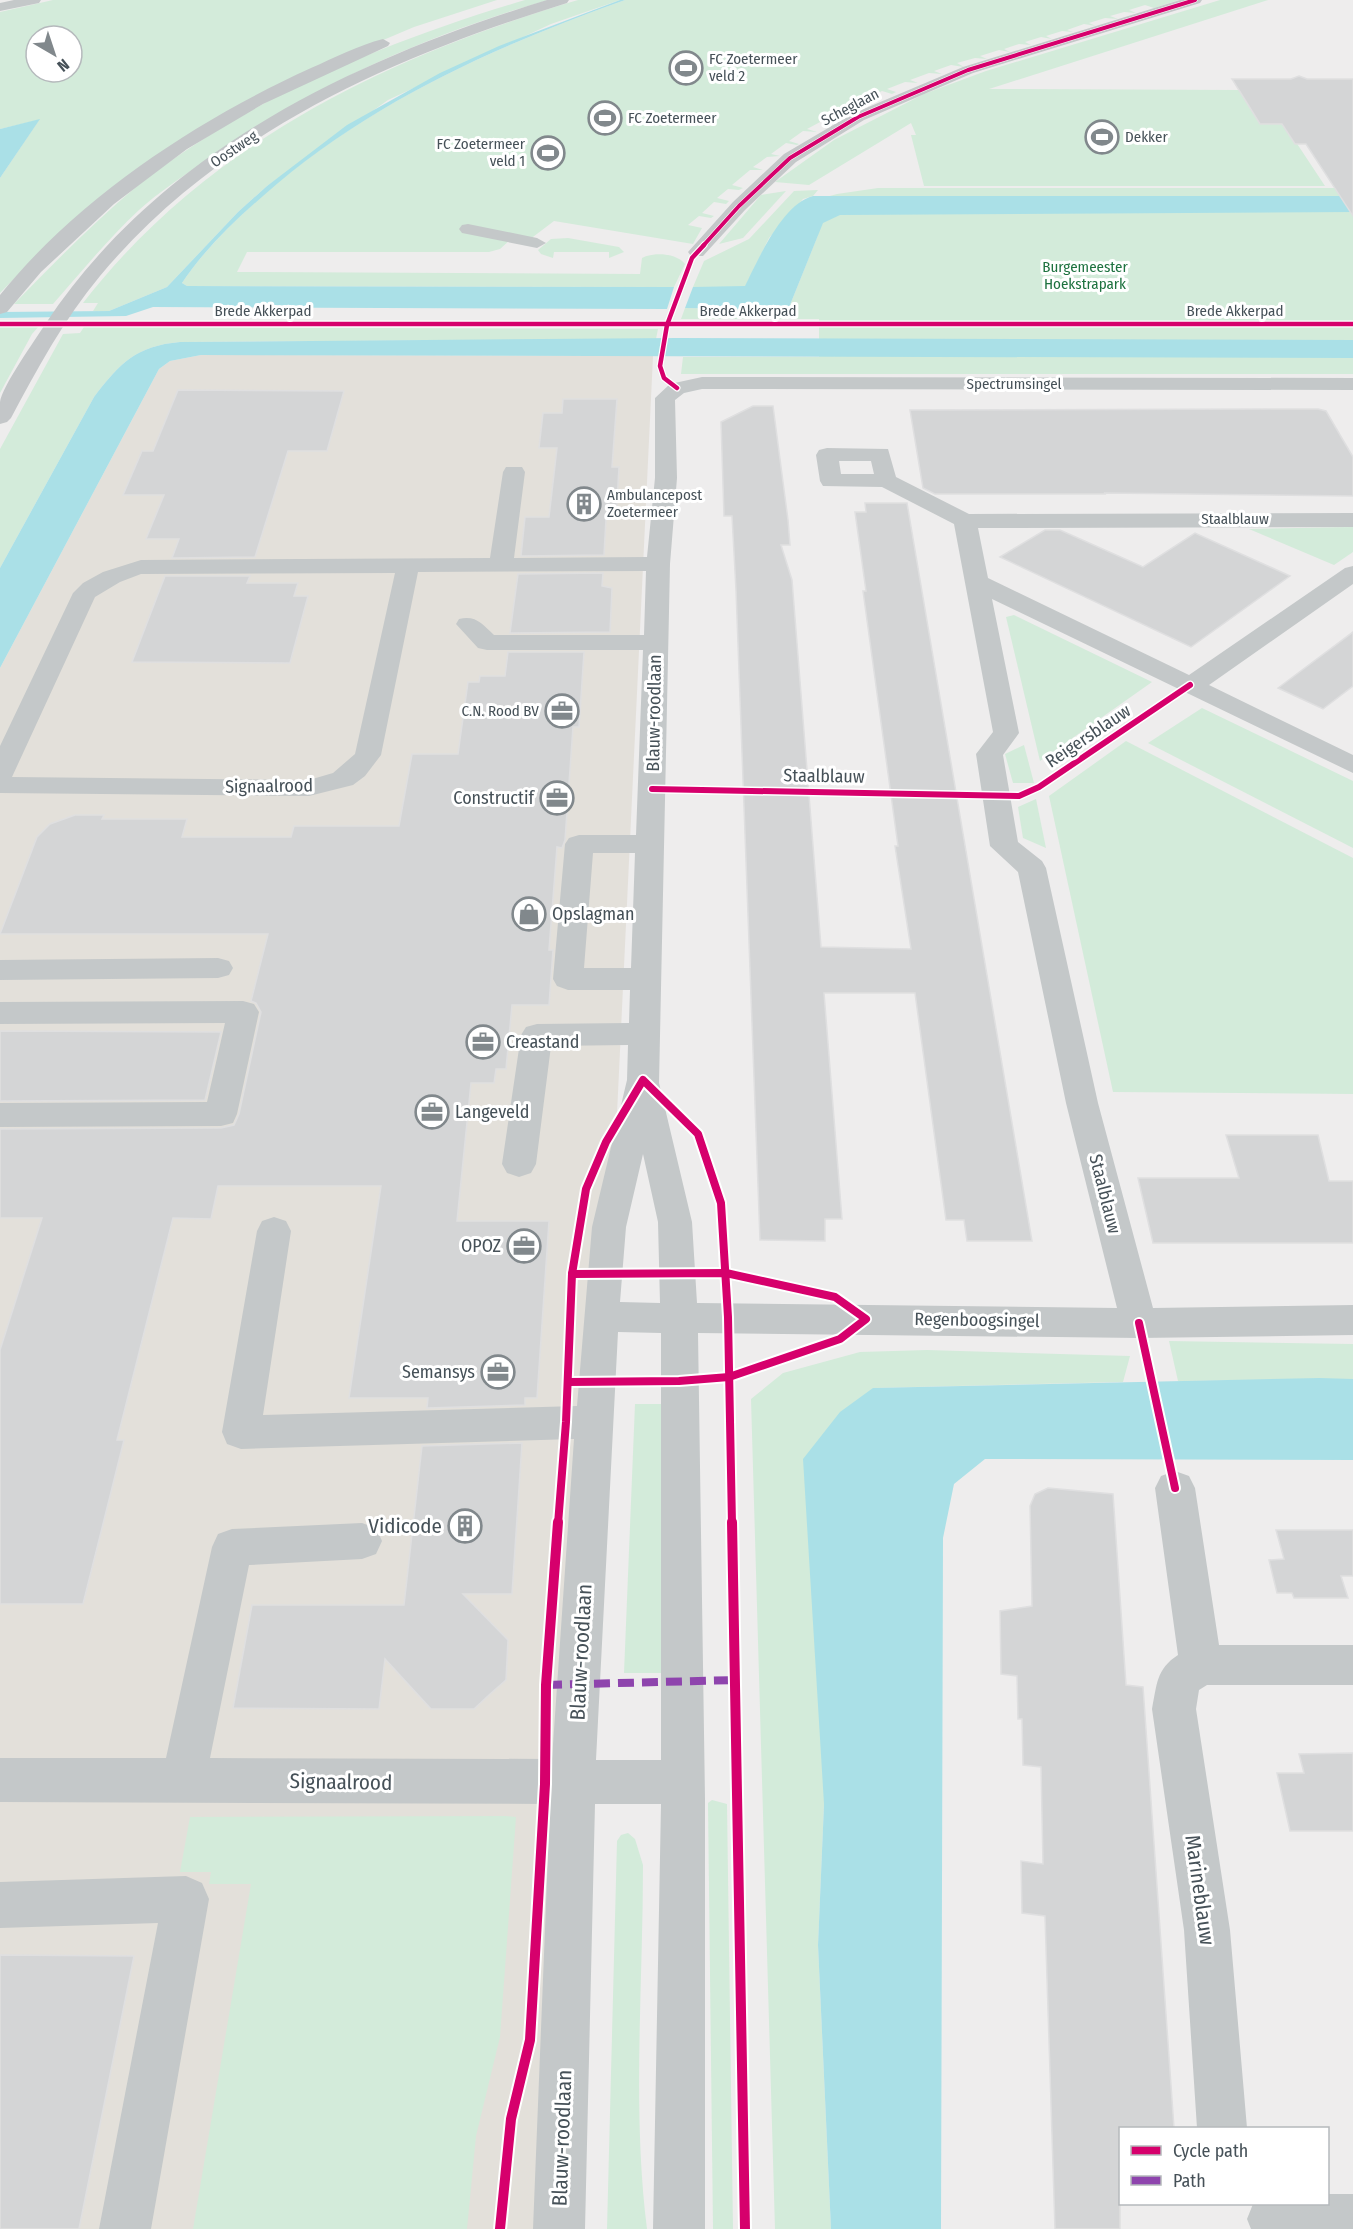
<svg xmlns="http://www.w3.org/2000/svg" width="1353" height="2229" viewBox="0 0 1353 2229" font-family="'Fira Sans Condensed',sans-serif">
<rect width="100%" height="100%" fill="#eeeded"/>
<path fill="#e3e0da" d="M201,355L653,356L564,2229H0V668L159,369L170,361Z"/>
<g fill="#d3ebda" fill-rule="evenodd">
<path d="M53,0H497L414,27L291,79L65,227L0,293V178L39,120L0,129V12ZM36,36H72V72H36Z"/>
<path d="M525,0H548C425,35 305,89 201,164C180,178 158,193 139,210C108,239 81,272 53,304H14C53,264 93,223 136,187C249,97 388,41 525,0Z"/>
<path d="M578,0H620L551,24L388,100L267,186L238,212L167,287L109,311H93L98,303H83C207,143 387,57 578,0Z"/>
<path d="M625,0H1179L1154,8L1145,5L1129,10L1136,13L1124,12L1110,16L1118,19L1105,18L1089,23L1096,26L1084,24L1067,30L1073,32L1062,31L1046,36L1052,39L1041,37L1025,42L1031,45L1019,44L1004,49L1010,52L999,50L980,56L987,59L975,58L957,63L964,67L951,65L934,71L942,74L929,73L910,80L918,83L905,82L887,89L896,92L892,94L882,91L868,98L877,101L873,102L864,99L846,108L855,111L841,110L826,119L836,122L822,121L807,129L817,132L803,131L789,141L799,144L797,145L786,143L771,154L780,156L767,157L753,167L763,170H750L732,185L743,188L739,190L728,189L717,198L729,201L726,204L714,202L702,213L714,216L711,218L699,216L688,225L702,228L693,244L554,221L525,243L510,240L500,249L489,252H247L237,272L640,274L642,258C654,252 676,253 685,264L674,287L187,286L182,283C204,250 233,222 262,196C368,103 494,47 625,0Z"/>
<path d="M1220,0H1268L989,89L1239,90L1260,123L1284,124L1325,186H924L911,135H916L911,123L809,185L775,182L834,140L924,94L986,71Z"/>
<path d="M878,188H1353V374H681L683,357H819V319H681L685,308L788,310L818,235L819,199L837,194Z"/>
<path d="M818,190L813,196L803,199L769,238L745,287H693L704,261L749,239L794,191Z"/>
<path d="M786,191L743,238L719,244L761,195Z"/>
<path d="M568,238L619,247L624,252L609,258V252H554L553,258L541,254L538,250L551,239Z"/>
<path d="M39,326L32,334L0,393V327Z"/>
<path d="M84,327L658,329L656,339L180,342C136,346 120,363 94,397L0,568V449L63,334L80,333Z"/>
<path d="M1353,527V552L1334,565L1249,529Z"/>
<path d="M1014,615L1152,682L1040,761L1006,617Z"/>
<path d="M1202,708L1353,781V848L1148,743Z"/>
<path d="M1126,741L1353,858V1094L1113,1092L1049,796Z"/>
<path d="M1024,745L1034,783H1013L1005,754Z"/>
<path d="M1036,799L1046,848L1023,838L1018,807Z"/>
<path d="M1169,1341L1353,1344V1379L1178,1381Z"/>
<path d="M927,1350L1130,1356L1123,1382L873,1388L824,1804L818,1945L831,2229H775L751,1399L783,1373L860,1352Z"/>
<path d="M635,1404H668L663,1673H624Z"/>
<path d="M712,1800L727,1804L733,2229H713L708,1803Z"/>
<path d="M505,1816L516,1817L500,2037L476,2136L467,2229H193L251,1884H209L211,1872H180L190,1817Z"/>
<path d="M628,1833L635,1839L643,1865C643,1986 632,2109 647,2229H607L617,1841L621,1835Z"/>
</g>
<g fill="#aae0e7">
<path d="M620,0H625C494,47 368,103 263,196C233,222 204,250 182,283L187,286L674,287L667,309L153,307L126,316L0,318V312L109,311L167,287L238,212L267,186L347,125L440,73L499,46Z"/>
<path d="M40,119L0,178V129Z"/>
<path d="M813,196H1353V212L840,215L823,223L788,310L685,308L693,287L745,286C758,260 782,204 813,196Z"/>
<path d="M677,338L1353,340V358L201,355L170,361L159,369L0,668V568L94,397C120,363 136,346 180,342Z"/>
<path d="M1320,1378L1353,1379V1460L985,1459L954,1484L943,1538L941,2229H831L818,1945L824,1804L803,1459L840,1412L873,1388Z"/>
</g>
<g fill="#d4d5d6" stroke="#dfdfe0" stroke-width="1.5">
<path d="M1299,76L1307,79H1353V216L1306,144H1295L1282,124H1260L1232,79H1291Z"/>
<path d="M178,390L344,391L327,451H288L255,557L172,558L179,539H146L164,495H123L142,451H153Z"/>
<path d="M563,399H617L612,467H619L616,519H606L604,555L521,556L525,517H549L557,448H539L543,413H562Z"/>
<path d="M753,406H773L788,520L790,545H781L792,580L821,947L911,949L895,846H898L863,591H866L855,512H866L865,503H907L1032,1241H967L964,1220H946L915,993H824L842,1219H825V1241L760,1240L736,590L732,516H724L721,422Z"/>
<path d="M1318,409L1326,411L1353,457V496L1104,493L1106,494H935L923,488L910,410Z"/>
<path d="M1045,530H1060L1143,567L1195,533L1290,576L1191,647L1000,557Z"/>
<path d="M603,573L602,586L612,588L610,632L510,633L518,574Z"/>
<path d="M165,576H250L247,583H298L294,596H308L290,663L132,662Z"/>
<path d="M1353,632V686L1323,709L1278,688Z"/>
<path d="M508,652H584L579,727H573L565,840L562,848L557,847L549,950H553L549,1005H512L506,1069H496L494,1083H471L457,1221H549L537,1398H525V1405L427,1408L428,1398H349L381,1186H218L211,1219L173,1218L117,1440H124L83,1604H0V1350L42,1218H0V1129L221,1128L234,1125L239,1114L261,1012L256,1003L251,1001L268,934H0L37,837L50,824L75,815H104L102,819H187L182,837H291L294,826H399L412,754H458L468,682H479L480,676H505Z"/>
<path d="M0,1031L221,1032L205,1100L0,1101Z"/>
<path d="M1226,1135H1318L1329,1181H1353V1243H1153L1138,1178H1239Z"/>
<path d="M522,1443L512,1594H463L508,1640L506,1680L489,1695L474,1709H431L385,1659L379,1709L233,1708L252,1605H404L422,1446Z"/>
<path d="M1048,1488L1113,1494L1126,1685L1143,1687L1174,2128H1120V2229H1055L1045,1916L1022,1913L1021,1861L1043,1864L1041,1767L1023,1765L1022,1719H1018L1017,1676L1001,1674L1000,1611L1032,1606L1030,1506L1035,1494Z"/>
<path d="M1276,1530H1353V1576H1341L1348,1598H1294L1292,1593H1277L1269,1560L1284,1559Z"/>
<path d="M1353,1753V1831H1290L1277,1773H1304L1299,1754Z"/>
<path d="M0,1955L134,1956L79,2229H0Z"/>
</g>
<g fill="none" stroke-linecap="round" stroke-linejoin="round">
<g fill="#c4c8c9" fill-rule="evenodd">
<path d="M14,0H41L39,3L0,11V3Z"/>
<path d="M1180,0H1202L1200,3L973,73L864,120L796,162L745,210L703,256H691L688,252L733,202L784,154L852,114L963,67Z"/>
<path d="M468,224L537,238L546,243L537,248L462,233L459,229L462,225Z"/>
<path d="M702,377L1353,378V390L702,389L684,393L675,400L677,478L670,564L659,1083L692,1222L697,1303L1117,1308L1066,1103L1018,872L990,846L976,754L993,732L954,524L882,487L823,486L820,481L816,455L819,450L827,448L888,449L896,477L969,514L1353,513V527L978,528L988,578L1189,675L1345,568L1353,566V584L1209,685L1353,755V773L992,599L1019,733L1003,755L1018,842L1042,861L1046,868L1098,1103L1153,1308L1353,1305V1335L1139,1338L698,1333L705,1799V2229H653L661,1804H595L585,2229H533L550,1804L0,1802V1758H166L212,1547L218,1534L232,1529L362,1523L376,1528L382,1541L376,1554L362,1559L249,1565L210,1758L552,1759L574,1439L241,1449L227,1444L222,1432L257,1231L262,1221L274,1217L286,1221L291,1231L263,1415L577,1406L592,1227L627,1080L628,1045L551,1046L536,1164L531,1173L519,1177L507,1173L502,1164L521,1035L526,1027L537,1024L629,1023L630,990H568L557,986L553,979L565,844L569,838L579,835H636L643,650H487L478,648L456,624L459,619C476,615 482,624 494,635H644L646,571L418,572L381,755L365,776L353,785L309,796L0,793V746L73,593L83,583L103,572L141,560L490,558L503,472L506,467H522L525,472L514,558L647,557L655,478V398L670,384ZM839,461H871L874,474H841ZM395,573L355,754L333,773L309,780L12,777L95,597L120,582L141,574ZM593,853H635L631,968H584ZM643,1154L658,1222L660,1303L620,1302L626,1227ZM618,1332L661,1333V1760H596Z"/>
<path d="M218,958L229,961L233,968L229,975L218,978L0,980V960Z"/>
<path d="M243,1001L254,1004L259,1012L237,1114L233,1123L221,1126L0,1127V1103L207,1102L225,1023L0,1024V1002Z"/>
<path d="M1175,1471L1189,1476L1195,1488L1219,1645H1353V1685H1207L1199,1690L1196,1709L1230,1930L1247,2128H1197L1184,1930L1152,1709C1157,1685 1156,1669 1178,1655L1155,1488L1161,1476Z"/>
<path d="M186,1876L202,1883L209,1899L151,2229H99L158,1923L0,1928V1882Z"/>
<path d="M1328,2194H1353V2229H1251L1247,2219L1253,2204H1328Z"/>
</g>
<g fill="#c3c6c8" fill-rule="evenodd">
<path d="M547,0H569L567,3C393,57 219,133 100,276C64,319 37,369 11,418L7,422L0,424C0,417 0,409 0,402C2,386 36,339 46,323C161,150 355,59 547,0Z"/>
<path d="M383,39L390,43L388,46L263,104L187,149L114,204L41,272L7,312L0,314V295C79,197 197,120 311,68C334,58 359,45 383,39Z"/>
</g>
<path stroke="#8e44ad" stroke-width="8" stroke-dasharray="16 8" stroke-linecap="butt" d="M546,1685L736,1680"/>
<g stroke="#fff" stroke-width="5">
<path id="cycleway-far4" d="M703,246L739,206L790,158L858,117L968,70L1195,0"/>
</g>
<g stroke="#fff" stroke-width="7">
<g id="cycleway-far3">
<path d="M0,324H1353"/>
<path d="M677,388L664,378L660,366L667,325L692,258L704,245"/>
</g>
</g>
<g stroke="#fff" stroke-width="9">
<path id="cycleway-far2" d="M652,789L1019,796L1039,787L1190,685"/>
</g>
<g stroke="#fff" stroke-width="12">
<g id="cycleway-far1">
<path d="M1139,1323L1175,1488"/>
<path d="M568,1382L679,1381L729,1377L840,1339L866,1319L835,1297L726,1273L572,1274"/>
<path d="M558,1524L566,1422L572,1274L586,1189L606,1142L643,1080L698,1134L721,1203L728,1317L732,1524"/>
</g>
</g>
<g stroke="#fff" stroke-width="14">
<g id="cycleway">
<path d="M732,1522L745,2229"/>
<path d="M500,2229L511,2119L530,2040L545,1784L546,1685L558,1522"/>
</g>
</g>
<use href="#cycleway-far4" stroke="#d6006c" stroke-width="4"/>
<use href="#cycleway-far3" stroke="#d6006c" stroke-width="4.5"/>
<use href="#cycleway-far2" stroke="#d6006c" stroke-width="6"/>
<use href="#cycleway-far1" stroke="#d6006c" stroke-width="8"/>
<use href="#cycleway" stroke="#d6006c" stroke-width="10"/>
</g>
<defs>
<g id="stadium-ring" transform="scale(1.725)"><circle r="9.5" fill="#fff" stroke="#81888c" stroke-width="1.5"/><path d="M0-5a6.5 5 0 1 0 0 10a6.5 5 0 1 0 0-10ZM-3.5-1.8h7v3.6h-7Z" fill="#81888c"/></g>
<g id="building-ring" transform="scale(1.725)"><circle r="9.5" fill="#fff" stroke="#81888c" stroke-width="1.5"/><path d="M-4-6H4V6H1V3H-1V6H-4ZM-2.5-4.3h1.7v1.8h-1.7ZM.8-4.3h1.7v1.8H.8ZM-2.5-1h1.7V.8h-1.7ZM.8-1h1.7V.8H.8Z" fill="#81888c"/></g>
<g id="office-ring" transform="scale(1.725)"><circle r="9.5" fill="#fff" stroke="#81888c" stroke-width="1.5"/><path d="M-6-3h4V-5.5h4V-3h4V5H-6ZM-1-4.5V-3h2v-1.5ZM-6 0V1H6V0Z" fill="#81888c"/></g>
<g id="shop-ring" transform="scale(1.725)"><circle r="9.5" fill="#fff" stroke="#81888c" stroke-width="1.5"/><path d="M-5-2.5h2.3a2.7 3.5 0 0 1 5.4 0H5L5.5 6h-11ZM-1.5-2.5h3a1.5 2.3 0 0 0-3 0Z" fill="#81888c"/></g>
</defs>
<g fill-rule="evenodd">
<use href="#stadium-ring" x="686" y="68"/>
<use href="#stadium-ring" x="605" y="118"/>
<use href="#stadium-ring" x="1102" y="137"/>
<use href="#stadium-ring" x="548" y="153"/>
<use href="#building-ring" x="584" y="504"/>
<use href="#office-ring" x="562" y="711"/>
<use href="#office-ring" x="557" y="798"/>
<use href="#shop-ring" x="529" y="914"/>
<use href="#office-ring" x="483" y="1042"/>
<use href="#office-ring" x="432" y="1112"/>
<use href="#office-ring" x="524" y="1246"/>
<use href="#office-ring" x="498" y="1372"/>
<use href="#building-ring" x="465" y="1526"/>
</g>
<g text-anchor="middle" stroke-width="6" stroke-linejoin="round" paint-order="stroke">
<g font-size="15" fill="#465158" stroke="#fff" text-anchor="start">
<text x="709" y="64">FC Zoetermeer<tspan x="709" dy="17">veld 2</tspan></text>
<text x="628" y="123">FC Zoetermeer</text>
<text x="1125" y="142">Dekker</text>
<text x="525" y="149" text-anchor="end">FC Zoetermeer<tspan x="525" dy="17">veld 1</tspan></text>
<text x="607" y="500">Ambulancepost<tspan x="607" dy="17">Zoetermeer</tspan></text>
<text x="539" y="716" text-anchor="end">C.N. Rood BV</text>
</g>
<g font-size="15" fill="#465158" stroke="#fff">
<text transform="translate(850 107) rotate(-28)" y="5">Scheglaan</text>
<text transform="translate(234 149) rotate(-34)" y="5">Oostweg</text>
<text x="263" y="316">Brede Akkerpad</text>
<text x="748" y="316">Brede Akkerpad</text>
<text x="1235" y="316">Brede Akkerpad</text>
<text x="1014" y="389">Spectrumsingel</text>
<text x="1235" y="524">Staalblauw</text>
</g>
<g font-size="15" fill="#1d723f" stroke="#fff">
<text x="1085" y="272">Burgemeester<tspan x="1085" dy="17">Hoekstrapark</tspan></text>
</g>
<g font-size="18" fill="#465158" stroke="#fff">
<text transform="translate(654 713) rotate(-89)" y="6">Blauw-roodlaan</text>
<text transform="translate(1088 736) rotate(-34)" y="6">Reigersblauw</text>
<text transform="translate(824 776) rotate(1)" y="6">Staalblauw</text>
<text transform="translate(269 786) rotate(-1)" y="6">Signaalrood</text>
<text transform="translate(1105 1194) rotate(76)" y="6">Staalblauw</text>
<text transform="translate(977 1320) rotate(1)" y="6">Regenboogsingel</text>
</g>
<g font-size="18" fill="#465158" stroke="#fff" text-anchor="end">
<text x="534" y="804">Constructif</text>
<text x="552" y="920" text-anchor="start">Opslagman</text>
<text x="506" y="1048" text-anchor="start">Creastand</text>
<text x="455" y="1118" text-anchor="start">Langeveld</text>
<text x="501" y="1252">OPOZ</text>
<text x="475" y="1378">Semansys</text>
</g>
<g font-size="21" fill="#465158" stroke="#fff" text-anchor="end">
<text x="442" y="1533">Vidicode</text>
</g>
<g font-size="21" fill="#465158" stroke="#fff">
<text transform="translate(581 1652) rotate(-87)" y="7">Blauw-roodlaan</text>
<text transform="translate(341 1782) rotate(1)" y="7">Signaalrood</text>
<text transform="translate(1200 1890) rotate(82)" y="7">Marineblauw</text>
<text transform="translate(562 2138) rotate(-88)" y="7">Blauw-roodlaan</text>
</g>
</g>
<rect x="1119" y="2127" width="210" height="78" fill="#ffffff" stroke="#b5b9bc" stroke-width="1.5"/>
<rect x="1131" y="2146" width="30" height="9" fill="#d6006c" stroke="#b5b9bc" stroke-width="1.5"/>
<text x="1173" y="2157" font-size="18" fill="#465158">Cycle path</text>
<rect x="1131" y="2176" width="30" height="9" fill="#8e44ad" stroke="#b5b9bc" stroke-width="1.5"/>
<text x="1173" y="2187" font-size="18" fill="#465158">Path</text>
<g transform="translate(54 54) rotate(141)"><circle r="28" fill="#ffffff" stroke="#b5b9bc" stroke-width="1.5"/>
<path d="M0-4.5L10 22L0 15L-10 22Z" fill="#81888c"/>
<text y="-9" font-size="16" font-weight="bold" text-anchor="middle" fill="#465158">N</text>
</g>
</svg>
